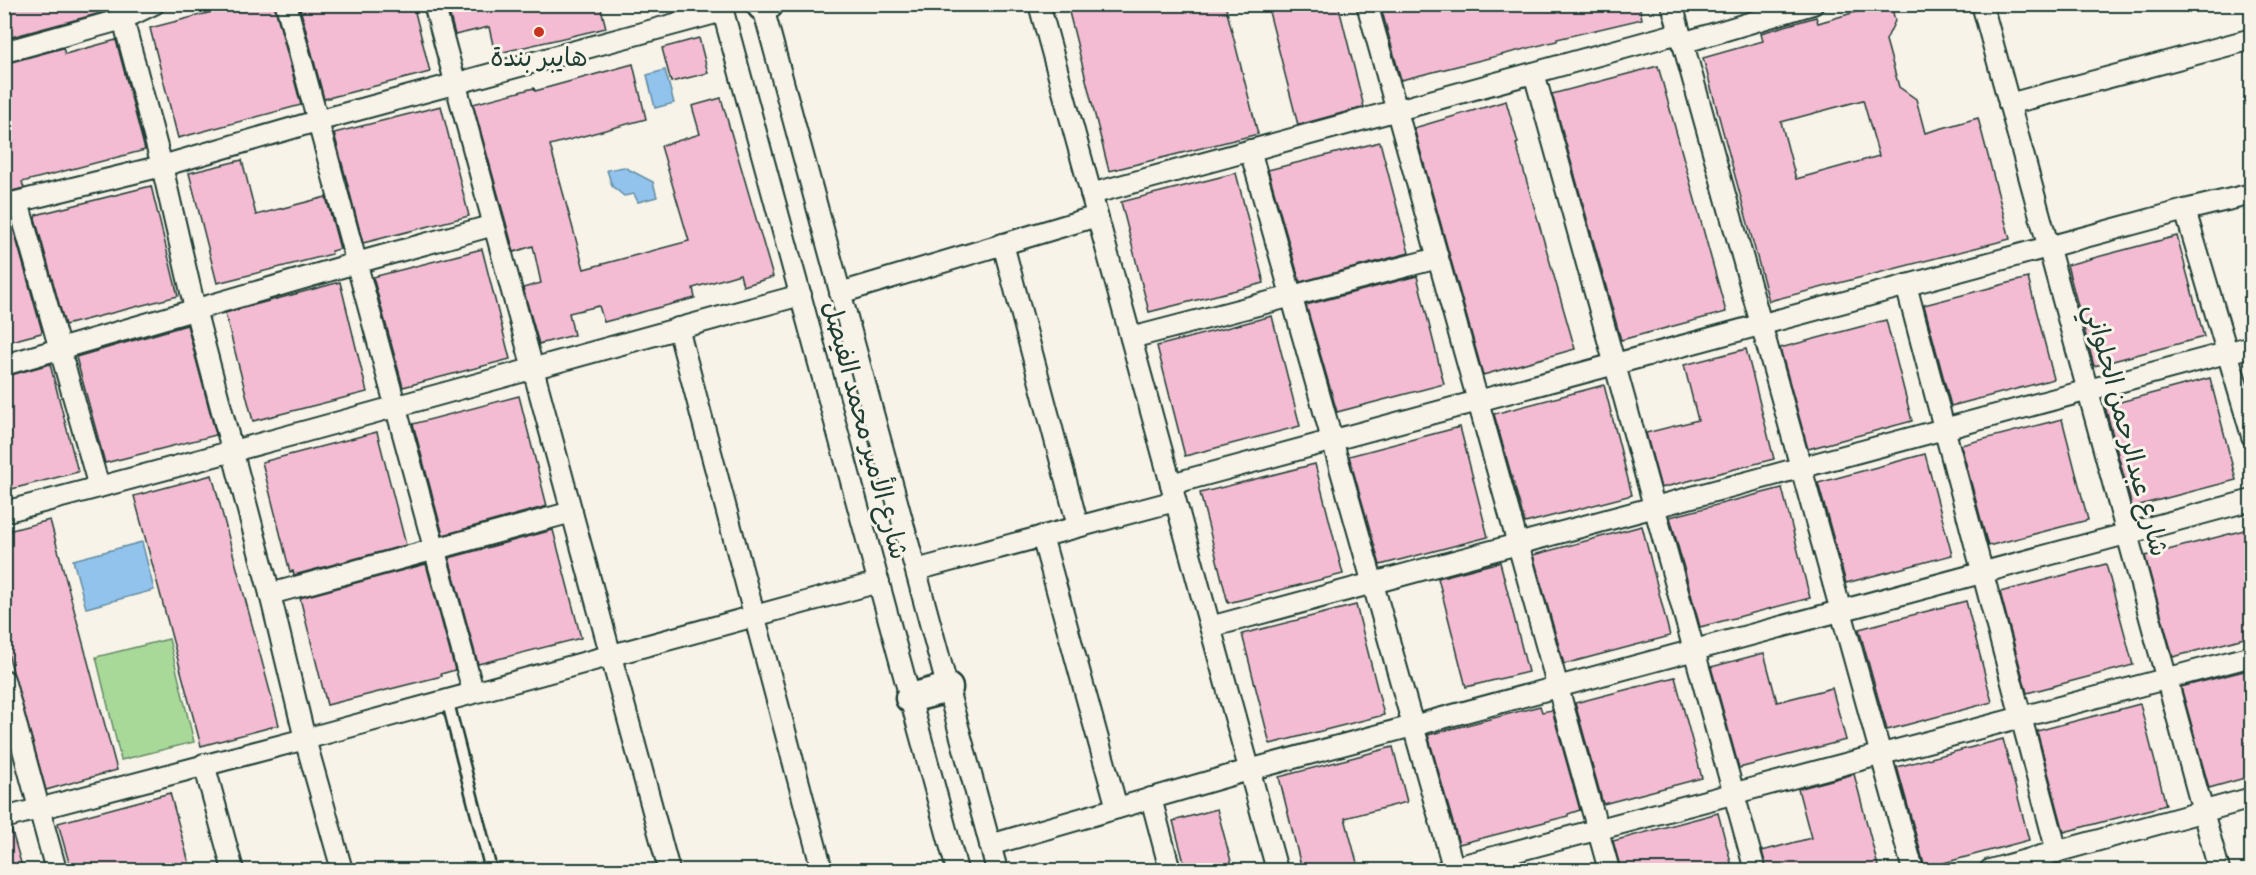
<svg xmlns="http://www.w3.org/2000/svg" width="2256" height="875" viewBox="0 0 2256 875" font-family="Itim,'Playpen Sans Arabic',sans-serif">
<rect width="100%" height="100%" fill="#f7f3e8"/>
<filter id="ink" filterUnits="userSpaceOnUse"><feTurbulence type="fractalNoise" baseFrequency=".0167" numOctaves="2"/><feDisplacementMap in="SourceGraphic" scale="12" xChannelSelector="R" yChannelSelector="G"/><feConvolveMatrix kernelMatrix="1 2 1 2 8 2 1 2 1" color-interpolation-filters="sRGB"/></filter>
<g filter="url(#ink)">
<path fill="#a9d999" stroke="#648b66" stroke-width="1.5" d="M169,639L194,742L121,760L96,657Z"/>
<g fill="#91c3ed" stroke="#638da3" stroke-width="1.5">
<path d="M665,70L674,103L655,108L647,75Z"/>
<path d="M624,167L653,182L657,197L638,202L634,194L624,196L612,186L607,170Z"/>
<path d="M142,542L154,590L86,608L73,560Z"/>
</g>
<g fill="#f4bcd2" stroke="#1f3d34" stroke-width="1.5" fill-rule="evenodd">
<path d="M4,4H107L108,11L4,39Z"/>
<path d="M243,4H274L301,105L178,138L150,28Z"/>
<path d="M299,4H413L430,72L324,99Z"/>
<path d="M447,4H600L606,28L495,54L489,27L455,35Z"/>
<path d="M1067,4H1225L1258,134L1109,171Z"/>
<path d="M1267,4H1338L1364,107L1298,125Z"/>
<path d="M1380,4H1639L1642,19L1557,39V41L1401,80Z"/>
<path d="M1883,4H1891L1895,21L1886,40L1899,87L1916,99L1925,133L1978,118L2010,239L1769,301L1703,58L1763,41L1761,33L1816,17L1818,23ZM1863,100L1879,156L1796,179L1781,122Z"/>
<path d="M699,38L708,73L671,82L662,48Z"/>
<path d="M116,40L145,150L22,182L24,188L4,193V64L63,48L65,54Z"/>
<path d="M633,64L646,119L550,145L584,269L689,241L661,146L700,134L692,106L721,98L773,277L743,286L740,274L693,288L695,298L604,322L599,306L569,313L574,335L539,344L523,288L541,283L533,246L514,252L473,104L534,88L535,91Z"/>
<path d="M1658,66L1726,312L1621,340L1552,94Z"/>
<path d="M1506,101L1518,143L1516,144L1575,349L1483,375L1414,128Z"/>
<path d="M441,106L469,216L363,243L334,133Z"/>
<path d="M1380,142L1409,253L1300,282L1268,170Z"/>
<path d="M242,160L256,215L326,197L340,249L331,251L332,254L217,283L189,173Z"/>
<path d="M1236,173L1264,283L1149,312L1121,202Z"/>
<path d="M151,186L178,296L65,325L35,218L36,215Z"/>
<path d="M12,224L42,331L41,333L4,343V225Z"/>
<path d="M2177,236L2204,337L2094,366L2067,265Z"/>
<path d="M482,249L510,359L403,387L373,277Z"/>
<path d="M1417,276L1444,384L1337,412L1306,305Z"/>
<path d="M2028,278L2054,379L1951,406L1924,305Z"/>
<path d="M340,282L367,392L253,421L225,313Z"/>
<path d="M1272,316L1300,426L1185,456L1157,346Z"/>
<path d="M1886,320L1912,421L1808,449L1780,348Z"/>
<path d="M187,325L216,435L105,463L76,357Z"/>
<path d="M1746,349L1774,459L1661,488L1646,433L1698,420L1684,365Z"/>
<path d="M50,364L78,472L4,491V377Z"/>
<path d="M2210,378L2236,480L2132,507L2105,406Z"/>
<path d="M1604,385L1632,495L1525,523L1494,414Z"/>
<path d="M519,396L547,506L443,535L413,424Z"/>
<path d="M2062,419L2088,520L1988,546L1961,445Z"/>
<path d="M1460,427L1488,537L1380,565L1349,456Z"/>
<path d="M377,432L406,545L294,575L293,571L290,572L262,462Z"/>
<path d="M1925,454L1952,555L1846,583L1818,483Z"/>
<path d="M1315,464L1343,574L1228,603L1200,493Z"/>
<path d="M212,475L279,725L201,746L134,496Z"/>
<path d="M1782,488L1810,598L1700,627L1670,517Z"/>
<path d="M50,520L117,770L46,790L4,639V532Z"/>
<path d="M1642,526L1670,636L1564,664L1533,555Z"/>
<path d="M2252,528V636L2173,657L2145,556Z"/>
<path d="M553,530L581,638L478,664L449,558Z"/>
<path d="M1500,562L1528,672L1466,687L1438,578Z"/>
<path d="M426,564L455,670L441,674L442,676L327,705L300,598Z"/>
<path d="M2106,564L2133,665L2027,693L2000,592Z"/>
<path d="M1966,601L1992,702L1887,730L1859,629Z"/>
<path d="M1356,605L1384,715L1270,744L1242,634Z"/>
<path d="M1764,653L1777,702L1832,688L1846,740L1739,768L1711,667Z"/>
<path d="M2252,669V776L2209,788L2181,687Z"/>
<path d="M1675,677L1702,778L1603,804L1575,703Z"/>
<path d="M2140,704L2166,805L2064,832L2037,731Z"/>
<path d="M1540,706L1542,712L1552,710L1580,810L1568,814V816L1459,844L1428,735Z"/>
<path d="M2003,739L2029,840L1925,868L1897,767Z"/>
<path d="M1393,747L1407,802L1345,818L1359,870H1302L1279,777Z"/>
<path d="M1854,774L1879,870H1767L1762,851L1811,838L1798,789Z"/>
<path d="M170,793L191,870H71L58,823Z"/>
<path d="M1217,809L1232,865L1210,870H1186L1173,821Z"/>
<path d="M1718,813L1733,870H1621L1613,841Z"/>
<path d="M11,828L23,870H4V830Z"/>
</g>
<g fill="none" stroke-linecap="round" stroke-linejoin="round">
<g stroke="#1f3d34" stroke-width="15">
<path id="lane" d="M447,699L491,870"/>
</g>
<g stroke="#1f3d34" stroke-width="24">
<g id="street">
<path d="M119,4L162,166L195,309L270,594L305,739L342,870"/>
<path d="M286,4L473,691"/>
<path d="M434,4L669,870"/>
<path d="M721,4L957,870"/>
<path d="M762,4L997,870"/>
<path d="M1039,4L1277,870"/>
<path d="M1367,4L1609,870"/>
<path d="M1672,4L1913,870"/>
<path d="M1982,4L2219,870"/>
<path d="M1682,43L1813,4"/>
<path d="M4,52L123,19L154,4"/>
<path d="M1534,73L1755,870"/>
<path d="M2009,104L2252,39"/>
<path d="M1250,150L1454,870"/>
<path d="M1091,194L1679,33"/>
<path d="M18,202L99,487"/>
<path d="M4,205L162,166L317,121L723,11"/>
<path d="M2185,210L2252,436"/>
<path d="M1003,244L1078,526"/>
<path d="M1906,285L2057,852"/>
<path d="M840,293L1097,216"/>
<path d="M678,328L822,870"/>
<path d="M1131,338L1438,258"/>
<path d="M4,365L356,263L494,225"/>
<path d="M1171,484L2185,210L2252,194"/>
<path d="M4,512C271,443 535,367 801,295"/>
<path d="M1042,536L1117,808"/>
<path d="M916,570L1175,501"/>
<path d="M270,594L572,512"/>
<path d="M1210,627L2252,346"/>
<path d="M4,680L56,870"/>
<path d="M204,764L233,870"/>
<path d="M1151,798L1170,870"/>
<path d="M4,818L305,739L879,582"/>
<path d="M990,845L1249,770L2252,500"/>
<path d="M1445,870L2252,656"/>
<path d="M1990,870L2252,798"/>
</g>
</g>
<g stroke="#1f3d34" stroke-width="33">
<g id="secondary">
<path d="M762,6L769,4"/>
<path d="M910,698L948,688"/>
</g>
</g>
<use href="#lane" stroke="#f7f3e8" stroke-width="10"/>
<use href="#street" stroke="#f7f3e8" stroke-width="20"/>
<use href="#secondary" stroke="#f7f3e8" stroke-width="28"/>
</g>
</g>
<circle fill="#c8321e" stroke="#f7f3e8" stroke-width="2" cx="539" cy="32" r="6"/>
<g text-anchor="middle" stroke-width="6" stroke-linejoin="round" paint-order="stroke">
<g font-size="26" fill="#1f3d34" stroke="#f7f3e8">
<text x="539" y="66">هايبر بندة</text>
</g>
<g font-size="26" fill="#1f3d34" stroke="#f7f3e8">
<text transform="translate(866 430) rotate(75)" y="9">شارع الأمير محمد الفيصل</text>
<text transform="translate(2127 430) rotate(75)" y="9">شارع عبدالرحمن الحلواني</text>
</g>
</g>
<rect width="2256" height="875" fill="none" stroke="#f7f3e8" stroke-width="24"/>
<rect x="12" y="12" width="2232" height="851" fill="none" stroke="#1f3d34" stroke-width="2" filter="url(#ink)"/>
</svg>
